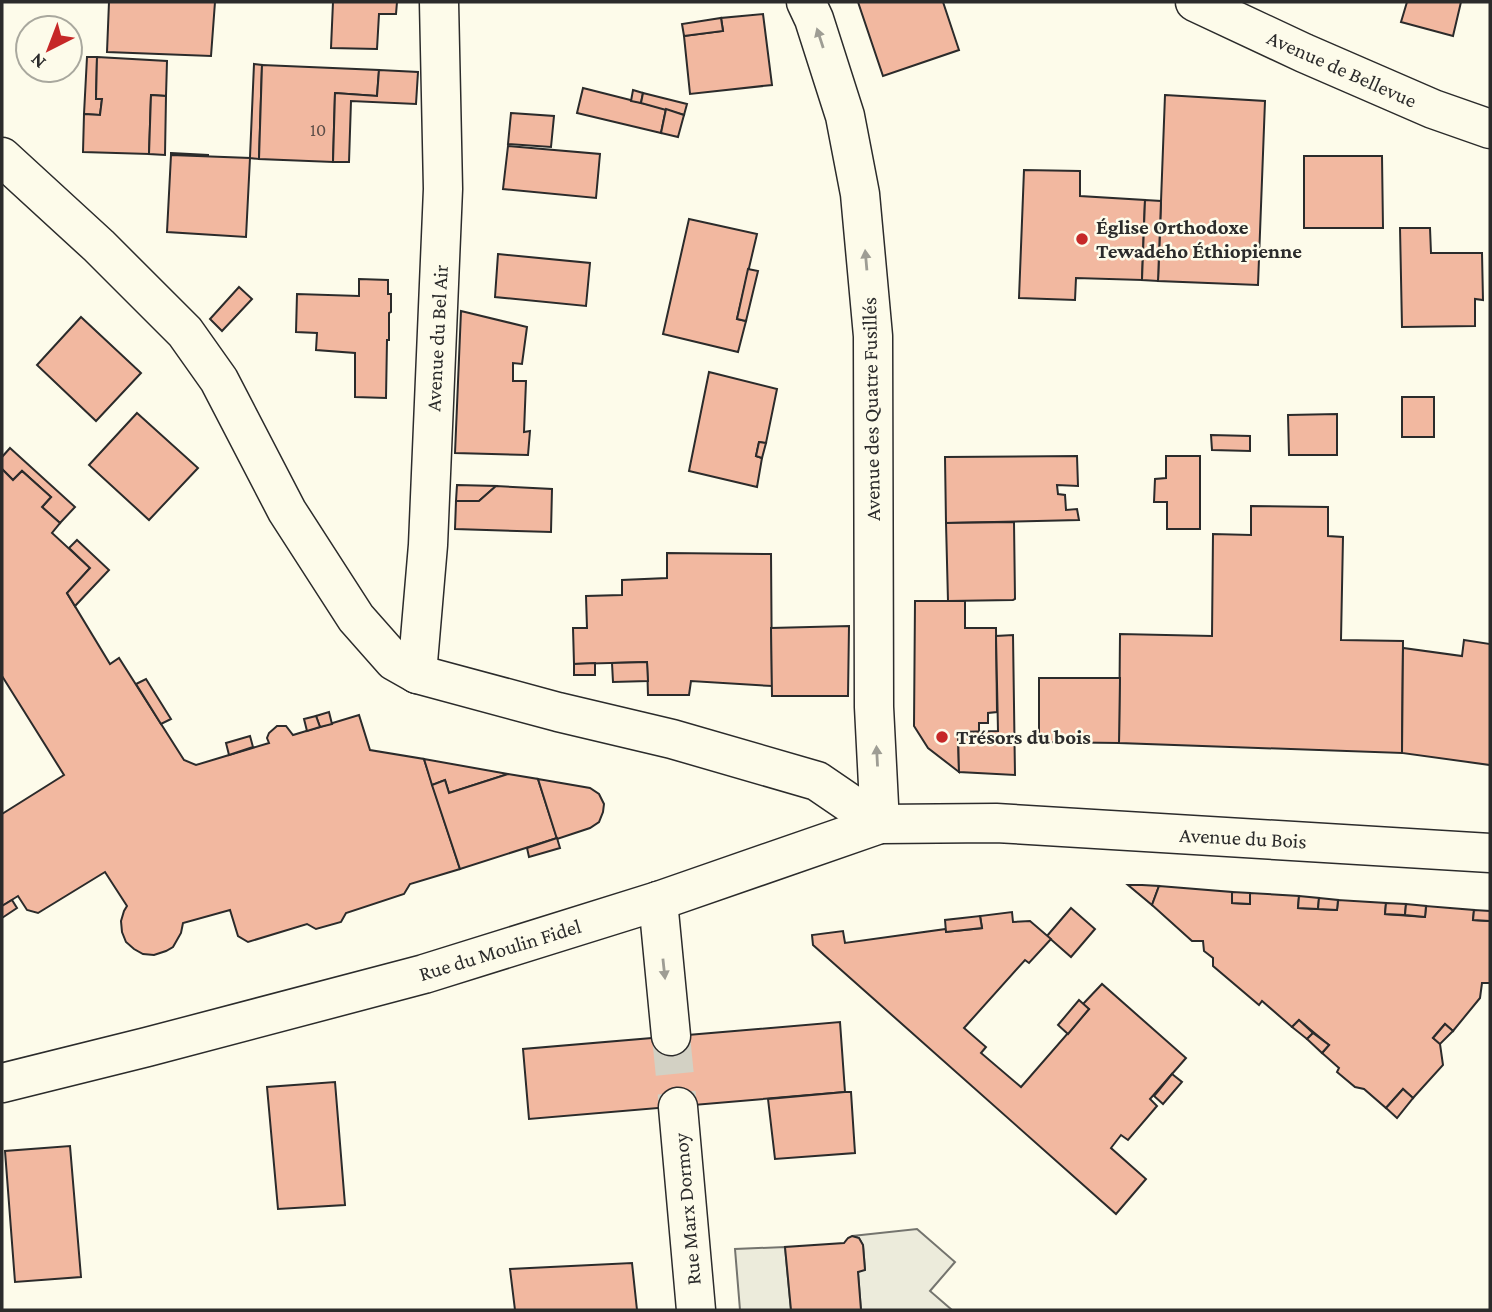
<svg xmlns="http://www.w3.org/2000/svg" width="1492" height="1312" viewBox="0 0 1492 1312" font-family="'Crimson Pro',serif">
<rect width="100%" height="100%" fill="#fdfbea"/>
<g fill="#ecebdb" stroke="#74746e" stroke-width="2">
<path d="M917,1229L955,1262L930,1291L952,1310H861L858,1272L865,1269L863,1245L859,1238L852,1236Z"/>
<path d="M785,1247L791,1310H740L735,1249Z"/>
</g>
<g fill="#f2b8a0" stroke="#2b2b2b" stroke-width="2">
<path d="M109,2H215L211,56L107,52Z"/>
<path d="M333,2H397L396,14H379L377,49L331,48Z"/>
<path d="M858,2H943L959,50L883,76Z"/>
<path d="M1407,2H1461L1453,36L1401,22Z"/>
<path d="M763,14L772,85L690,94L684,36L723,31L721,18Z"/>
<path d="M721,18L723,31L684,36L682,24Z"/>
<path d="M87,57H97L96,99H102L100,115L84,114Z"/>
<path d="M97,57L167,61L166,96L151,95L149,154L83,152L84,114L100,115L102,99H96Z"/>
<path d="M254,64L262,65L259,159L250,158V157Z"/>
<path d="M262,65L379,70L377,96L335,93L333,162L259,159Z"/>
<path d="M379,70L418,72L416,104L351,101L349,162H333L335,93L377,96Z"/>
<path d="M583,88L666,109L661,133L577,113Z"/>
<path d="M633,90L643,93L641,103L631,101Z"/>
<path d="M643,93L687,104L684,115L641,103Z"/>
<path d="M151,95L166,96L165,155L149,154Z"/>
<path d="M1165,95L1265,101L1258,285L1158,281Z"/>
<path d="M666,109L684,115L678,137L661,133Z"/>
<path d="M511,113L554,116L551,147L508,144Z"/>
<path d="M508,146L600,154L596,198L503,189Z"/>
<path d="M171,153L208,155V157L171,155Z"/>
<path d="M171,155L250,158L246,237L167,232Z"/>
<path d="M1304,156H1382L1383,228H1304Z"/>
<path d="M1024,170L1080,171V196L1145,200L1142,280L1076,278L1075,300L1019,298Z"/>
<path d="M1145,200L1161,201L1158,281L1142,280Z"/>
<path d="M689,219L757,234L737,319L746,321L738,352L663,334Z"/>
<path d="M1400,228H1430L1431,253H1482L1483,300L1475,299V326L1402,327Z"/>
<path d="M498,254L590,263L586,306L495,297Z"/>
<path d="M748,269L758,271L746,321L737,319Z"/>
<path d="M359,279L388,280V294H391V312L389,313V340H387L386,398L355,397V353L316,350L317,333L296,332L297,294L359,296Z"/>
<path d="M239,287L252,299L222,331L210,319Z"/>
<path d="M461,311L527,327L522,364L513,363V381H526L524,432L530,431L528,455L455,453Z"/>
<path d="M81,317L141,373L96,421L37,365Z"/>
<path d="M709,372L777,389L766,443L759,442L756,456L762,458L757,487L689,471Z"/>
<rect x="1402" y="397" width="32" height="40"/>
<path d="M137,413L198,468L149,520L89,465Z"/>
<path d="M1337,414V455H1289L1288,415Z"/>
<path d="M1211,435L1250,436V451L1212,450Z"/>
<path d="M759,442L766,443L762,458L756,456Z"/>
<path d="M10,448L75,507L60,523L42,507L51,497L22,471L13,480L2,469V457Z"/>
<path d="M1077,456L1078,486L1057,485L1058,494L1065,495L1066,510L1077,509L1079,520L946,523L945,457Z"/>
<path d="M1166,456H1200V529H1167V502H1154L1155,479L1166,478Z"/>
<path d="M2,469L13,480L22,471L51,497L42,507L60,523L52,533L90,568L67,593L110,664L119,658L184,760L196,765L269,743L267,738L269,733L277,726H286L293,735L359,715L370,750L424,759L460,869L410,884L404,894L346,913L341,922L316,929L307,924L248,942L238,936L230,910L183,923L181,933L173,947L166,951L154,955L143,954L134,949L126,942L122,932L121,921L124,911L127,906L105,872L38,913L27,910L18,896L2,906V814L64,775L2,676Z"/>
<path d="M457,485L496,486L479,501H456Z"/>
<path d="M496,486L552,489L551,532L455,529L456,501H479Z"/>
<path d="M1251,506L1328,507V536L1343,537L1341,640L1403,641L1402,753L1119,743L1120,634L1212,636L1213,534L1251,535Z"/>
<path d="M1014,522L1015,599L1013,600L948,601L946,523Z"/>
<path d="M77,540L109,570L75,606L67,593L90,568L69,548Z"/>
<path d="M667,553L771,554L772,686L691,681L689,695H648L647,662L574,664L573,628H587L586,596L622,595V580L667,578Z"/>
<path d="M915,601H965V628H996L997,712L988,713V723H979V732H958L959,772L928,748L914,726Z"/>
<path d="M849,626L848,696H772L771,628Z"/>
<path d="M1013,635L1015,775L959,772L958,732L998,731L996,636Z"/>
<path d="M1464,640L1490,644V765L1402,753L1403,648L1462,656Z"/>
<path d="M647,662L648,681L613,682L612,663Z"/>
<path d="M595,663V675H574V664Z"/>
<path d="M1039,678H1120L1119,743L1039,742Z"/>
<path d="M146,679L171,719L161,724L136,684Z"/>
<path d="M329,712L332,724L320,727L316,716Z"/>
<path d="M316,716L320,727L307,731L304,719Z"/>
<path d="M250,736L253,747L229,755L226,743Z"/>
<path d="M424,759L508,774L449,793L445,780L432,785Z"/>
<path d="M508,774L538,779L557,838L460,869L432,785L445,780L449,793Z"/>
<path d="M538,779L590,788L599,794L604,804L603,812L599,822L590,828L557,839Z"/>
<path d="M557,838L560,848L529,857L527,848Z"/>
<path d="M1128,885H1142L1159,886L1152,905Z"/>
<path d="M1159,886L1232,892V903L1250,904V893L1299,896L1298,908L1318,909L1337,910L1338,900L1386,903L1385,914L1425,917L1426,906L1474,910L1473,920L1490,921V983H1482L1480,998L1453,1031L1445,1024L1433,1038L1440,1044L1443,1065L1413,1098L1403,1089L1386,1108L1364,1089L1355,1087L1337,1072L1339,1068L1322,1053L1329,1045L1299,1020L1292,1027L1262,1001L1259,1005L1213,966V958L1204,951L1203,941H1192L1152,905Z"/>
<path d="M1232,892L1250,893V904L1232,903Z"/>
<path d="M1299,896L1319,898L1318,909L1298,908Z"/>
<path d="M1319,898L1338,900L1337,910L1318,909Z"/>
<path d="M12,900L17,908L2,918V906Z"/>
<path d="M1386,903L1406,904L1405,915L1385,914Z"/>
<path d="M1406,904L1426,906L1425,917L1405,915Z"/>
<path d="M1071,908L1095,929L1071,957L1047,936Z"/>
<path d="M1474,910L1490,911V921L1473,920Z"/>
<path d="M1012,912L1013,922L1030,921L1051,939L1029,963L1025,960L964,1028L986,1047L981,1053L1021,1087L1089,1009L1083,1004L1102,984L1186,1058L1150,1099L1157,1106L1128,1140L1121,1135L1111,1148L1146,1179L1116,1214L813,945L812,935L843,931L845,943L946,929V932L982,928L980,916Z"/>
<path d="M980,916L982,928L946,932L945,920Z"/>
<path d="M1079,1000L1089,1009L1068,1034L1058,1025Z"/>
<path d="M1299,1020L1313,1033L1307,1039L1292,1027Z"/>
<path d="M840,1022L845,1092L529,1119L523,1049Z"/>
<path d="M1445,1024L1453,1031L1440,1044L1433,1038Z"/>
<path d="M1313,1033L1329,1045L1322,1053L1307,1039Z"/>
<path d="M1172,1074L1182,1082L1163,1104L1154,1096Z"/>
<path d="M335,1082L345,1205L278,1209L267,1087Z"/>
<path d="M1403,1089L1413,1098L1397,1118L1386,1108Z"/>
<path d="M845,1092H851L855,1153L775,1159L768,1099Z"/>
<path d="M70,1146L81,1277L15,1282L5,1151Z"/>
<path d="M852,1236L859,1238L863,1245L865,1270L858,1272L861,1310H791L785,1247L844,1243L848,1238Z"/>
<path d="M632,1263L637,1310H515L510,1269Z"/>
</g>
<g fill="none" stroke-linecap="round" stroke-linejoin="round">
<path stroke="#d3d1c4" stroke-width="38" stroke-dasharray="38 19" stroke-linecap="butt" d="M671,1036L678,1107"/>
<g stroke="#2b2b2b" stroke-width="41">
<g id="minor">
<path d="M806,2L814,19L845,116L860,194L873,336L874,707L880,824"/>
<path d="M1195,2L1304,53L1433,109L1490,129"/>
<path d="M2,157L99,246L185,332L219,380L287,511L356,618L394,661L417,674L558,712L672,739L817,781L880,824"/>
<path d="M417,674L428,545L443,189L439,2"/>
<path d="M658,901L671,1036"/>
<path d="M2,1083L147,1047L424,974L658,901L880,824L996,823L1490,853"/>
<path d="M678,1107L696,1310"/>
</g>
</g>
<use href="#minor" stroke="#fdfbea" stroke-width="38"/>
</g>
<defs><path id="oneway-solid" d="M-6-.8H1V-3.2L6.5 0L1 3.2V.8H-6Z" transform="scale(1.75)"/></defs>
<g fill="#9e9d94">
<use href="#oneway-solid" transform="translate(820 38) rotate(-108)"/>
<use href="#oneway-solid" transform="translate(866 260) rotate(-95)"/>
<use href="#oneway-solid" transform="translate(877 756) rotate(-93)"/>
<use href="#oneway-solid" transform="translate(664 969) rotate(84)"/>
</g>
<g fill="#c62828" stroke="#fdfbea" stroke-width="2.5">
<circle cx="1082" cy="239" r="7"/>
<circle cx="942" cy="737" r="7"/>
</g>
<g text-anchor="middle" stroke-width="5" stroke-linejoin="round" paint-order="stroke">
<g font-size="18" fill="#5d4e48">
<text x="318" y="136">10</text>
</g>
<g font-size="21" fill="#2b2b2b" stroke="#fdfbea">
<text transform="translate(1342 69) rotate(24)" y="7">Avenue de Bellevue</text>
<text transform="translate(437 338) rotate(-87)" y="7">Avenue du Bel Air</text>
<text transform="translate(871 409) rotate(-91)" y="7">Avenue des Quatre Fusillés</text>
<text transform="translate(1243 838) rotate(3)" y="7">Avenue du Bois</text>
<text transform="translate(500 950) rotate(-17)" y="7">Rue du Moulin Fidel</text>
<text transform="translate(687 1209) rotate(-95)" y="7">Rue Marx Dormoy</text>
</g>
<g font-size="21" font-weight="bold" fill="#2b2b2b" stroke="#fdfbea" text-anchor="start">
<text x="1096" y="234">Église Orthodoxe<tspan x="1096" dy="24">Tewadeho Éthiopienne</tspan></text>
<text x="956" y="744">Trésors du bois</text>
</g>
</g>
<rect width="1492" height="1312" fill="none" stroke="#2b2b2b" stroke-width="7"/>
<g transform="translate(49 49) rotate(222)"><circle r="33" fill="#fdfbea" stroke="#a9a89e" stroke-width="2"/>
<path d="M0-5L12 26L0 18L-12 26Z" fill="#c62828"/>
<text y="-10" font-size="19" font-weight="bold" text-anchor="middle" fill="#2b2b2b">N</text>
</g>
</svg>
